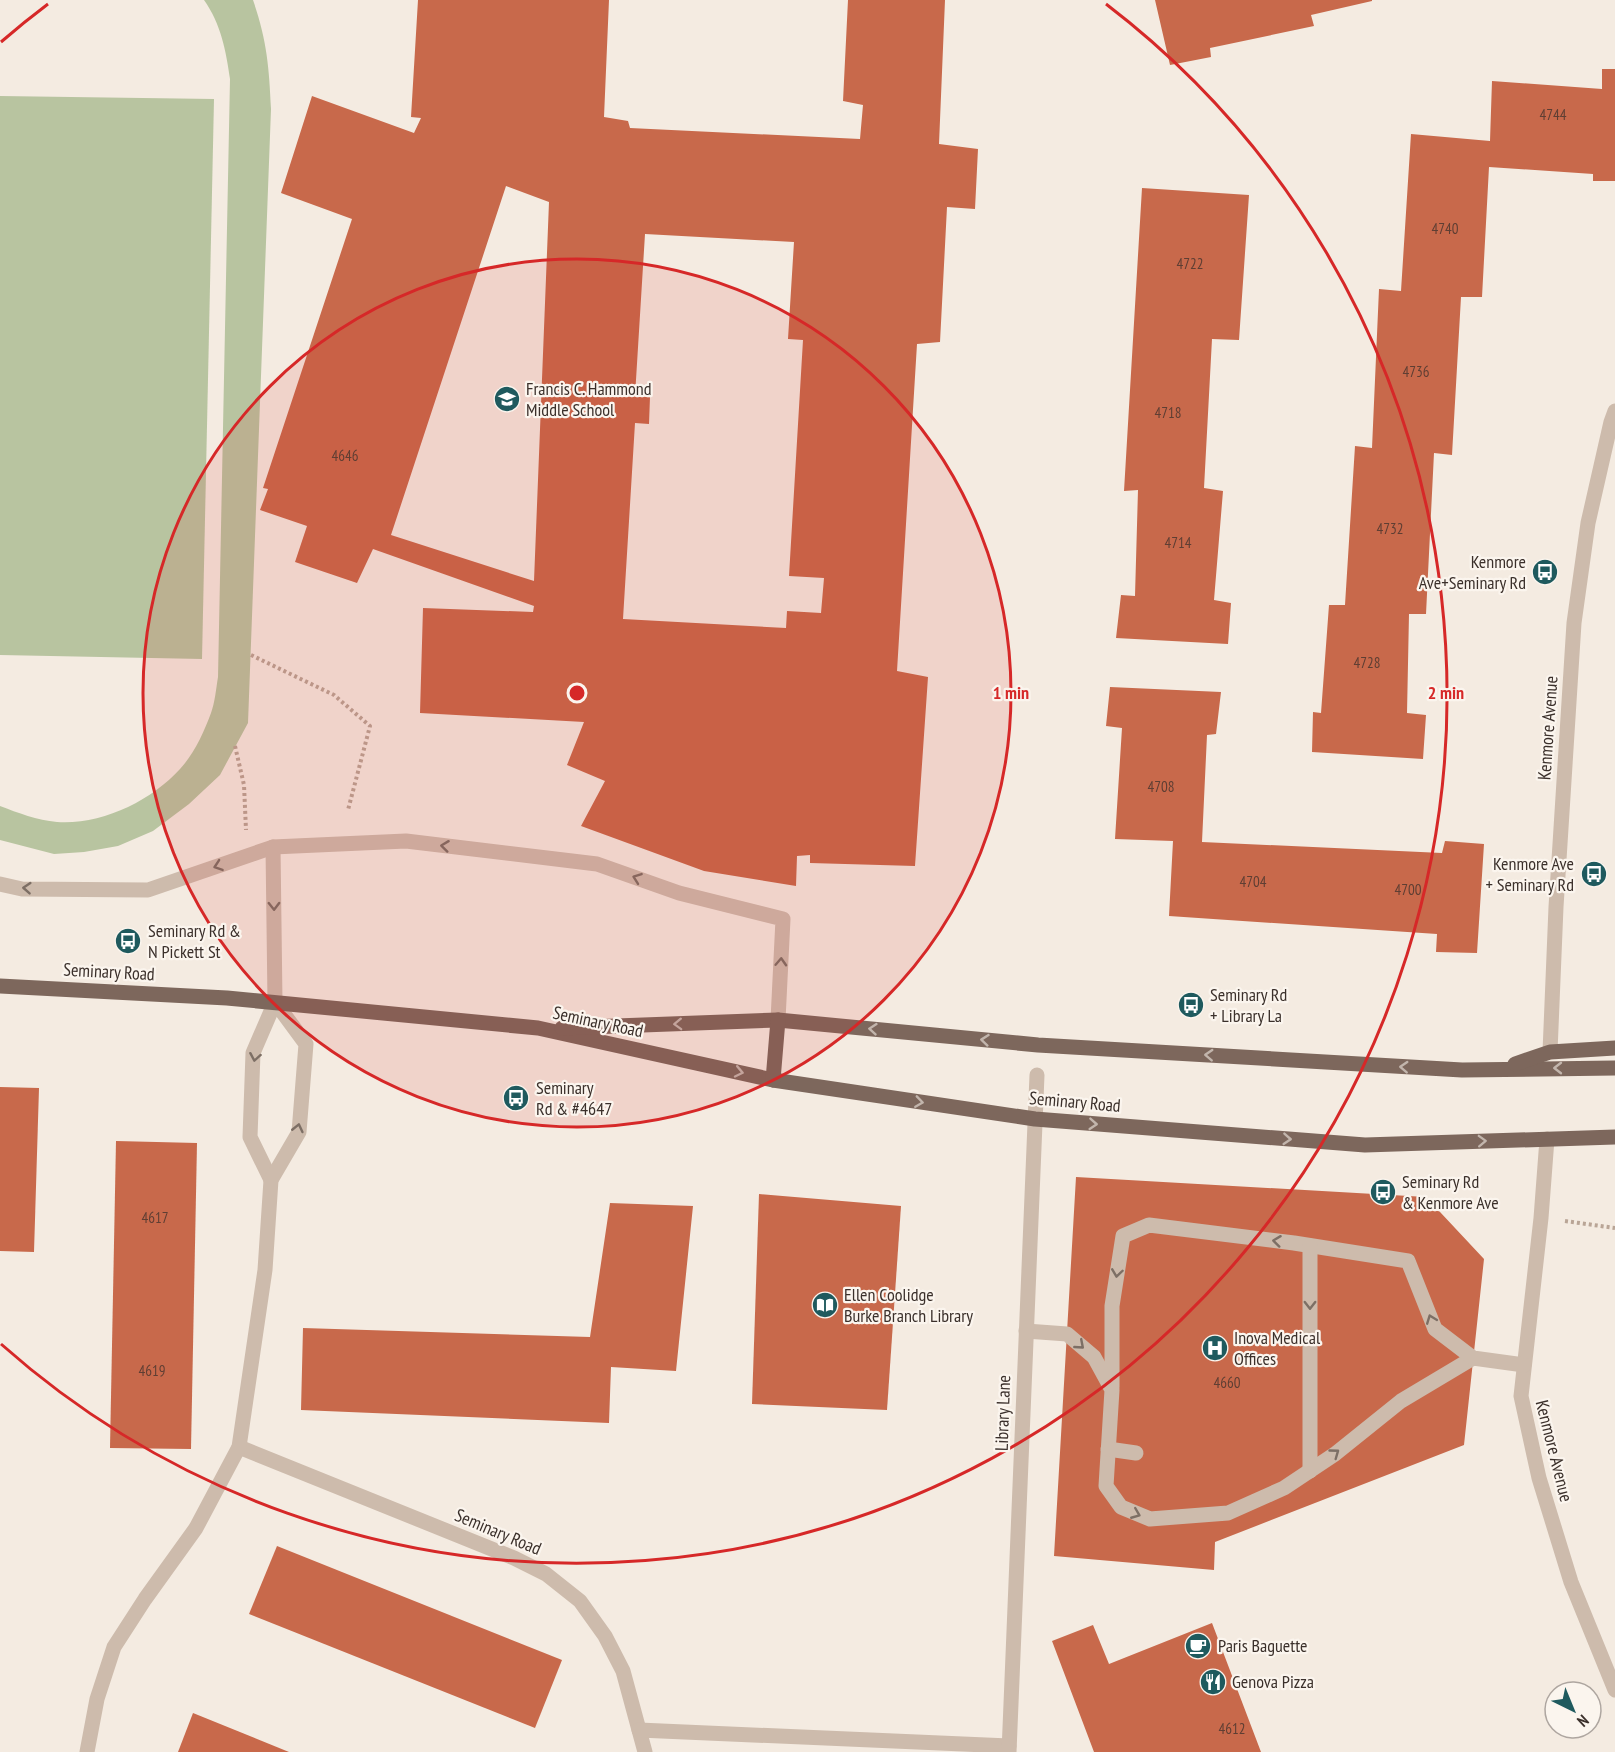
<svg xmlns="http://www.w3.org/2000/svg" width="1615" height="1752" viewBox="0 0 1615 1752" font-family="'PT Sans Narrow',sans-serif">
<rect width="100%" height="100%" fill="#f4ebe1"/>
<g fill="#b8c4a0">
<path d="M204,0H253C267,41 269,66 271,109L248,723L220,775L189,804L153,831L118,846L84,852L54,854L0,840V806C18,813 37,820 57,822C102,825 151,801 180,769C194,754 204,732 211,713C215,702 216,689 218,677L230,79C226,51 221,24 204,0Z"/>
<path d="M0,96L214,99L202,659L0,655Z"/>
</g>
<g fill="#c8694b" fill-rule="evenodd">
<path d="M418,0H609L604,117L628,121L630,128L860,139L863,105L843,101L848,0H945L939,144L978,149L975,209L947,207L940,342L917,344L897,671L928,677L915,866L810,863V855L797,856L796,886L704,871L581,826L605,781L567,765L584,722L420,713L423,608L533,612L534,606L373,549L357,583L295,562L307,526L260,510L268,489L263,488L352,219L281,193L312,96L414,133L421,118L411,117ZM506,186L549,202L534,581L391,535ZM645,234L794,242L788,339L803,340L789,576L824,578L821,613L787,611L786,628L623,619L635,423L649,424L650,397L635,396Z"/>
<path d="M1155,0H1372V1L1311,15L1314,26L1210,48L1211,57L1170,65Z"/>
<path d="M1602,69H1615V181H1593V174L1489,167L1482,297H1461L1452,455L1434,453L1426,614H1409L1407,713L1426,715L1423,759L1312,752L1313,712L1321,713L1329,605H1345L1355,446L1372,448L1379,289L1401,291L1411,134L1490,141L1492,81L1602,89Z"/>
<path d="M1142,188L1249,195L1239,340L1212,339L1204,488L1223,491L1214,600L1231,603L1228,644L1116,638L1121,595L1135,596L1138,490L1124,491Z"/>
<path d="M1110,687L1221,692L1216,734L1207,735L1202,842L1442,853L1445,841L1484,844L1477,953L1436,952L1437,934L1169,916L1173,841L1115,839L1122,728L1106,726Z"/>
<path d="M0,1087L39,1088L34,1252L0,1251Z"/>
<path d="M116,1141L197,1143L191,1449L110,1448Z"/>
<path d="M1076,1177L1426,1197L1484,1259L1464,1445L1215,1542L1214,1570L1054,1556Z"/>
<path d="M759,1194L901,1206L887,1410L752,1404Z"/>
<path d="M610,1203L693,1206L676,1371L611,1367L609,1423L301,1410L303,1328L590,1337Z"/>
<path d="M277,1546L562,1660L535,1728L249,1614Z"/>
<path d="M1212,1623L1261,1752H1094L1052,1641L1093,1625L1109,1664Z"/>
<path d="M193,1713L289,1752H178Z"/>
</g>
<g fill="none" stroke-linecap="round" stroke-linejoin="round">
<g stroke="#b9a596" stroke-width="4" stroke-dasharray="3 3" stroke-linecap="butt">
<path d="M251,655L334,695L370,726L348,810"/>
<path d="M235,746L244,785L246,830"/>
<path d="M1565,1221L1615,1228"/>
</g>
<g stroke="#cdbbac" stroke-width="15">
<path d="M0,884L22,889L148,890L273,847L406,841L597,864L679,893L783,919L778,1020"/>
<path d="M1550,1052L1556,907L1574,623L1588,523L1611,422L1615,411"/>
<path d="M1547,1139L1541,1218L1521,1396L1539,1478L1571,1582L1615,1690"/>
<path d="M271,1180L250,1137L253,1053L275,1002L273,847"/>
<path d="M1026,1331L1067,1334L1094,1357L1112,1390L1106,1486L1121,1507L1150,1519L1228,1513L1284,1488L1335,1454L1401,1401L1473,1358"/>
<path d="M1112,1387V1306L1123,1236L1149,1225L1294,1243L1408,1261L1435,1329L1473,1358L1524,1365"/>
<path d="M239,1447L514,1558L546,1574L580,1601L605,1636L623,1671L645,1752"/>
<path d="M1108,1449L1136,1453"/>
<path d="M1310,1471V1246"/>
<path d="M639,1730L1009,1746"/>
<path d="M87,1752L97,1699L114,1647L145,1599L196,1528L239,1447L265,1270L271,1180L299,1132L306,1044L275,1002"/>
<path d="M1009,1752L1037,1075"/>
</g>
<g stroke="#7d675c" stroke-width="15">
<path d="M0,986L227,998L538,1028L773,1080L1035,1119L1365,1145L1615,1137"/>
<path d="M562,1028L778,1020L1038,1045L1462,1070L1615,1068"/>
<path d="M1515,1064L1550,1052L1615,1048"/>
<path d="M773,1080L778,1020"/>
</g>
</g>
<defs><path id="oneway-chevron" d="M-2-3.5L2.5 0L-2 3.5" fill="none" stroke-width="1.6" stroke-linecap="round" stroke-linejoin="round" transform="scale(1.5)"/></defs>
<g stroke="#7d6f65">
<use href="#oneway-chevron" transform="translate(445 846) rotate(-173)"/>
<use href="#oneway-chevron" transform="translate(218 866) rotate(161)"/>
<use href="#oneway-chevron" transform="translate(637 878) rotate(-160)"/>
<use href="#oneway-chevron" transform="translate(27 888) rotate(-176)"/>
<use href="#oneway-chevron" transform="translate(274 906) rotate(89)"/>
<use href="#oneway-chevron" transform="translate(781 962) rotate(-87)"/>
<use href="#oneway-chevron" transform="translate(255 1057) rotate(100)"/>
<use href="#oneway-chevron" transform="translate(298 1128) rotate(-77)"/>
<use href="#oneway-chevron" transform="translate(1277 1241) rotate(-173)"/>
<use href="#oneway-chevron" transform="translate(1117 1273) rotate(98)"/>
<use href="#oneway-chevron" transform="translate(1310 1305) rotate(90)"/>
<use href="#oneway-chevron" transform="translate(1431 1319) rotate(-111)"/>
<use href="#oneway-chevron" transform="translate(1080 1345) rotate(41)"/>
<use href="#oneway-chevron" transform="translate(1335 1453) rotate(-36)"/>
<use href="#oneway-chevron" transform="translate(1136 1514) rotate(22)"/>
</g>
<g stroke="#c2b5ac">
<use href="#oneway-chevron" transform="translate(678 1024) rotate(178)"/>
<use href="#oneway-chevron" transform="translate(873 1029) rotate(-175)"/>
<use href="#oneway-chevron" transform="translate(985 1040) rotate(-174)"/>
<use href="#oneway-chevron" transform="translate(1209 1055) rotate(-177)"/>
<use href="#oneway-chevron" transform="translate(1404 1067) rotate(-177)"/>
<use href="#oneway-chevron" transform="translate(1558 1068) rotate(180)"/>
<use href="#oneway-chevron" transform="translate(739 1072) rotate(12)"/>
<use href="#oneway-chevron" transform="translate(919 1102) rotate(8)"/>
<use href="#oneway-chevron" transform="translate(1093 1124) rotate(4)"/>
<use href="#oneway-chevron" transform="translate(1287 1139) rotate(4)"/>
<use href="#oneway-chevron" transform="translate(1482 1141) rotate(-2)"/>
</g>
<circle cx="577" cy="693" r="434" fill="#d62828" fill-opacity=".12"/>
<g fill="none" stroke="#d62828" stroke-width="3">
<circle cx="577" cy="693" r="434"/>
<path d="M1 42A869 869 0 0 1 48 4M1106 4A869 869 0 1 1 1 1344"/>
</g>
<defs>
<g id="school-disc" transform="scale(1.35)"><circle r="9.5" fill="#1f5a5e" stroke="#fbf5ee"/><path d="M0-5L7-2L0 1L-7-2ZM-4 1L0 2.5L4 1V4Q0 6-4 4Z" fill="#fff"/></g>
<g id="bus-disc" transform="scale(1.35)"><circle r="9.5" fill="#1f5a5e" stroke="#fbf5ee"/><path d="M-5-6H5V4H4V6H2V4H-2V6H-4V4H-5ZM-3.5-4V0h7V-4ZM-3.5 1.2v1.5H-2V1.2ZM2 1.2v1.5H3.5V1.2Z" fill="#fff"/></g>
<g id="library-disc" transform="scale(1.35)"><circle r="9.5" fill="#1f5a5e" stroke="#fbf5ee"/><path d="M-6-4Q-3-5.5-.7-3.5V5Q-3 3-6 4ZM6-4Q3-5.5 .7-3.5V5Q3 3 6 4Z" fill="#fff"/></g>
<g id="hospital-disc" transform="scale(1.35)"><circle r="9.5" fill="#1f5a5e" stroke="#fbf5ee"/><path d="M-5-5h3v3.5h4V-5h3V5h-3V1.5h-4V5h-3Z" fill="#fff"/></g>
<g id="cafe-disc" transform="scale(1.35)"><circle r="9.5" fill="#1f5a5e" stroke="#fbf5ee"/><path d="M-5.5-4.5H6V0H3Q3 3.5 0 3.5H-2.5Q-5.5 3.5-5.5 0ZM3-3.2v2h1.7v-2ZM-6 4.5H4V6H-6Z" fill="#fff"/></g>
<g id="restaurant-disc" transform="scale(1.35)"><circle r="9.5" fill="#1f5a5e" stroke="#fbf5ee"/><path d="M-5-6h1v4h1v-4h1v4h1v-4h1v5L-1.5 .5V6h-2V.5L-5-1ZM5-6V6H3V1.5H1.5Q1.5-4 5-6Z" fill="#fff"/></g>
</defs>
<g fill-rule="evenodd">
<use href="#school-disc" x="507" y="399"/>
<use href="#bus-disc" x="1545" y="572"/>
<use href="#bus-disc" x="1594" y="874"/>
<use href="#bus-disc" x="128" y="941"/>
<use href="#bus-disc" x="1191" y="1005"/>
<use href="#bus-disc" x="516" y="1098"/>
<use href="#bus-disc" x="1383" y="1192"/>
<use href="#library-disc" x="825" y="1305"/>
<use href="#hospital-disc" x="1215" y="1348"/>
<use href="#cafe-disc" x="1198" y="1646"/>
<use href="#restaurant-disc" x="1213" y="1682"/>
</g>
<g text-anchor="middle" stroke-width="4.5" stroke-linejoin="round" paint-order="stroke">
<g font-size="15" fill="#5e3e33">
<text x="1553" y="120">4744</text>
<text x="1445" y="234">4740</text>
<text x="1190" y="269">4722</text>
<text x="1416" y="377">4736</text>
<text x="1168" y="418">4718</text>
<text x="345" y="461">4646</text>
<text x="1390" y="534">4732</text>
<text x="1178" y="548">4714</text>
<text x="1367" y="668">4728</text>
<text x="1161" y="792">4708</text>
<text x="1253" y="887">4704</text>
<text x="1408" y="895">4700</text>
<text x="155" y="1223">4617</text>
<text x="152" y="1376">4619</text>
<text x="1227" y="1388">4660</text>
<text x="1232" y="1734">4612</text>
</g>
<g font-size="18" fill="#3b302b" stroke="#fbf5ee" text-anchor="start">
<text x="526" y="395">Francis C. Hammond<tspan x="526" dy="21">Middle School</tspan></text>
<text x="1526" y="568" text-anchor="end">Kenmore<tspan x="1526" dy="21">Ave+Seminary Rd</tspan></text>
<text x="1574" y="870" text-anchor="end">Kenmore Ave<tspan x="1574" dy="21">+ Seminary Rd</tspan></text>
<text x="148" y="937">Seminary Rd &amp;<tspan x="148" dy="21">N Pickett St</tspan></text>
<text x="1210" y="1001">Seminary Rd<tspan x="1210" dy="21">+ Library La</tspan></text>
<text x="536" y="1094">Seminary<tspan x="536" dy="21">Rd &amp; #4647</tspan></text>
<text x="1402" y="1188">Seminary Rd<tspan x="1402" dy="21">&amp; Kenmore Ave</tspan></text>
<text x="844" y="1301">Ellen Coolidge<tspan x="844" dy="21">Burke Branch Library</tspan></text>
<text x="1234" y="1344">Inova Medical<tspan x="1234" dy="21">Offices</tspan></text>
<text x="1218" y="1652">Paris Baguette</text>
<text x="1232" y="1688">Genova Pizza</text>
</g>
<g font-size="18" fill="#3b302b" stroke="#fbf5ee">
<text transform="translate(1548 728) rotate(-86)" y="6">Kenmore Avenue</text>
<text transform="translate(109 972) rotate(3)" y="6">Seminary Road</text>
<text transform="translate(598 1022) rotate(12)" y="6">Seminary Road</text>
<text transform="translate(1075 1102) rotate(5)" y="6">Seminary Road</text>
<text transform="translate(1003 1413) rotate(-88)" y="6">Library Lane</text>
<text transform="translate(1554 1451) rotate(76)" y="6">Kenmore Avenue</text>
<text transform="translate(498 1532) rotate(23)" y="6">Seminary Road</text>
</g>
</g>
<circle cx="577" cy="693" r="9" fill="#d62828" stroke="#fbf5ee" stroke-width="3"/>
<g font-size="18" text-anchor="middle" font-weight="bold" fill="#d62828" stroke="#fbf5ee" stroke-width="4.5" stroke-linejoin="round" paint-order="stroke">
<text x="1011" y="699">1 min</text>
<text x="1446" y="699">2 min</text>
</g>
<g transform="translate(1573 1710) rotate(137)"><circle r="28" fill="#fbf5ee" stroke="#aea6a0" stroke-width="1.5"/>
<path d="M0-4.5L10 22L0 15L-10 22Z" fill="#1f5a5e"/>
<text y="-9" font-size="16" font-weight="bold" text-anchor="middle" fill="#3b302b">N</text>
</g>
</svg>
